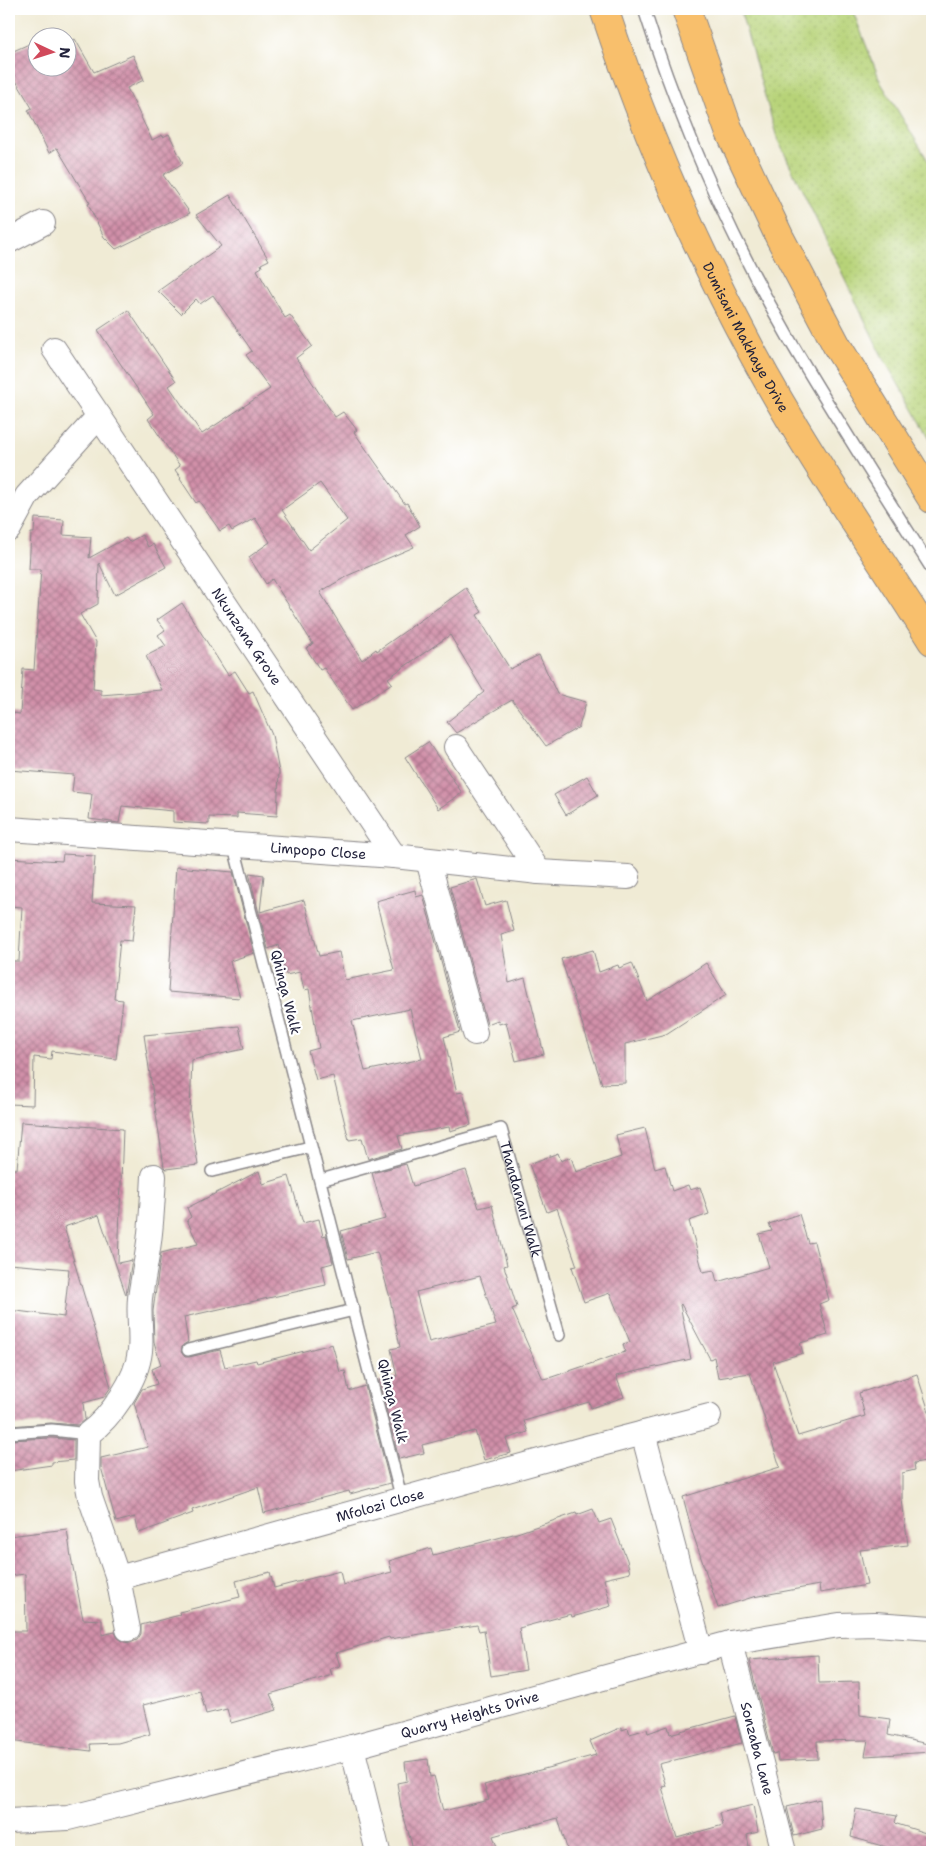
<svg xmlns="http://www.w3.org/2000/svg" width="941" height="1861" viewBox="0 0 941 1861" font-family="'Shantell Sans',sans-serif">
<defs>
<pattern id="grass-dots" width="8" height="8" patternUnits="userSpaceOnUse" patternTransform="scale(1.25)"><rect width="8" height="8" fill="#b7d378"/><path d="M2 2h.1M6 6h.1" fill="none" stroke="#9db569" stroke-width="1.8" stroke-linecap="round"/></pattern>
<pattern id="building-cross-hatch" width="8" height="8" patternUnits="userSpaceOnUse" patternTransform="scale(1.25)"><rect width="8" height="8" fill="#d190a9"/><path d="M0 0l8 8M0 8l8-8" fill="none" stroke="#a9758b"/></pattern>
</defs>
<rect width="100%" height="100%" fill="#fff"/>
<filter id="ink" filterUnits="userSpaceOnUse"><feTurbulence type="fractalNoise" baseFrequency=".02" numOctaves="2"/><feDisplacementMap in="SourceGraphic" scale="10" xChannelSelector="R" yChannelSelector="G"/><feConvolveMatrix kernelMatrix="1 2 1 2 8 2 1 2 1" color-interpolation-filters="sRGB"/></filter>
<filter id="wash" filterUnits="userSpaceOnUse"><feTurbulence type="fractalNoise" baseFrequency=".0096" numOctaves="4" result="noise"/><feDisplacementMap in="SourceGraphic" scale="20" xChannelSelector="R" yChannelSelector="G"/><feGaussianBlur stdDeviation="1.12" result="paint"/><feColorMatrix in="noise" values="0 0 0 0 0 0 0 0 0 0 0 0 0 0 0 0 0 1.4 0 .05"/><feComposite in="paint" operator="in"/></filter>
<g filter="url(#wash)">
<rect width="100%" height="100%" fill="#f0ebd5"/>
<path fill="url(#grass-dots)" stroke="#6c7a5a" d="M740,9H852L881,83L932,167V442L882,356L777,138Z"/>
<g id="blocks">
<g fill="url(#building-cross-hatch)" fill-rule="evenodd">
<path d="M75,39L94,72L133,55L144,80L127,88L152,140L162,135L163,137L169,134L183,163L163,175L190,213L116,249L104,237L88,204L90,203L57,148L49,153L28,110L32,108L9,69V53L38,40V68H68V43Z"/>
<path d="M230,195L269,260L261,264L262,267L257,270L285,318L290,315L312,346L296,358L335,417L343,412L357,430L354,432L405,504L407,503L420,526L406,535L414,547L349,575L320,592L362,660L376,649L377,651L466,588L482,612L477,615L510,669L539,655L557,694L586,702L579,727L546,746L512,700L456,733L447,722L484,692L450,635L388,678L392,683L352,710L324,668L320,670L306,648L313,644L272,579L266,584L249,557L270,542L255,518L232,531L229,526L220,531L199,501L196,503L180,479L181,478L175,470L180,466L148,419L154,414L98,330L128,310L176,381L169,386L202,434L270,389L246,355L252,351L213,295L200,304L196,299L181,314L158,291L221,246L196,215ZM320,483L347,520L309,550L282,510Z"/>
<path d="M35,518L64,520L63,535L91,537L89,558L126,538L129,542L142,535L148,547L153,544L166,567L115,595L99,563L98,604L80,614L96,642L93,689L101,690V695L162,690L146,656L166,646L158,635L165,630L157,620L182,603L228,675L235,671L249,693L253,691L272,735L279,772L277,816L237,813V818L209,817V824L173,822V811L122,806L119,823L89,819L92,794L72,792L74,775L9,770L12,713L20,714L23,669L34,670L41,569H29L31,533H34Z"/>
<path d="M428,742L462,793L438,809L405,757Z"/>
<path d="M587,776L598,795L566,815L554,795Z"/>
<path d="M63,854L95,856L92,903L136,905L132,941L120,940L114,999L123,1000L116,1059L52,1051L51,1059L34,1057L33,1105L9,1104V961H19L22,907L9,906V858L62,861Z"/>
<path d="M176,867L233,872L254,953L230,961L240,998L168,992Z"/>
<path d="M249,873L264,875L260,912L304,900L319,956L339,952L345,980L394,970L376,901L415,890L416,897L423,895L460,1032L444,1037L457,1093L463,1092L471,1125L450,1131L449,1127L398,1136L402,1149L368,1159L362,1138L349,1140L333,1076L316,1080L308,1051L319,1048L309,989L304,990L300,972L286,975L279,945L268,949ZM410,1009L422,1059L365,1071L352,1021Z"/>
<path d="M477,879L485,906L506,900L514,931L501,935L509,983L525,978L544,1054L516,1061L506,1022L499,1024L498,1020L487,1024L450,887Z"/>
<path d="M593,950L599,972L618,965L619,968L632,963L647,1001L706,963L726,995L666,1034L625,1044V1083L602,1084L561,959Z"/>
<path d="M239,1026L244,1049L192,1060L190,1112L198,1165L166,1169L164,1167L144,1035Z"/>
<path d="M21,1122L123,1129L118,1263L132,1260L126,1295L99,1215L64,1227L111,1387L104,1397L83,1403L85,1419L78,1425L51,1423L9,1426V1310L64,1317L69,1269L9,1264V1169H17Z"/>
<path d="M645,1128L655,1169L665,1166L672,1191L688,1185L690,1190L700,1187L709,1214L689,1221L703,1272L714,1270L717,1282L769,1267L759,1234L772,1231L769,1224L799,1214L808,1243L814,1242L829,1300L819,1304L828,1335L800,1343L803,1353L773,1362L798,1436L865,1416L859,1393L917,1374L932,1421V1460L914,1463L915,1470L902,1473V1500L908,1545L860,1550L867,1585L820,1593L819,1585L753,1597L718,1608L692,1531L683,1497L780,1467L750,1373L718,1378L714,1357L710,1359L681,1304L680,1305L691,1359L616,1376L624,1397L591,1408L589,1402L524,1421L528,1432L506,1439L511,1453L484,1460L475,1431L422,1445L424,1453L399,1459L379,1381L397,1376L391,1349L400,1347L389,1294L377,1252L348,1259L341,1231L385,1219L372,1173L406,1164L413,1186L466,1170L479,1208L492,1205L507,1265L504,1266L517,1307L512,1309L543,1379L552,1377L625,1352L623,1344L630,1342L610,1293L584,1302L572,1267L577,1266L557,1208L547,1212L529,1164L558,1153L561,1161L571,1157L576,1172L621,1157L616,1135ZM480,1276L496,1325L429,1342L416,1292Z"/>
<path d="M259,1171L263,1184L289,1176L303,1223L319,1219L323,1236L326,1235L333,1263L322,1266L326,1285L184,1317L188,1342L183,1345L181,1352L185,1357H189L220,1350L225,1367L256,1360L257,1363L332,1344L340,1372L345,1371L349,1391L365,1386L390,1483L350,1494L349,1491L264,1513L258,1487L192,1510L193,1513L139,1533L135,1517L116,1522L101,1467V1458L148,1447L134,1403L142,1389L157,1384L152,1369L161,1365L154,1342L153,1311L161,1253L198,1244L187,1220L191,1217L187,1208Z"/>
<path d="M52,1438L74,1440V1460L52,1462V1465L9,1471V1440Z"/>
<path d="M593,1509L599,1523L611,1519L627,1560L630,1573L604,1579L611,1606L572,1617L571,1614L519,1628L526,1670L491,1676L484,1630L479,1631L477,1625L390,1639L389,1637L336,1653L340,1666L330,1669L332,1675L270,1694L277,1710L231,1723L227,1709L206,1714L200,1691L143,1705L150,1734L118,1743L90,1744L91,1751L9,1741V1631H26L25,1574L9,1576V1536L67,1529L71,1557L83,1619L102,1620V1635L115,1632L118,1638L124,1642L130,1643L137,1640L141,1634V1625L180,1615L179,1612L240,1597L236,1581L270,1572L274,1588L340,1571L343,1585L392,1572L389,1561L431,1548L433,1555L517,1533L576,1513L577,1515Z"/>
<path d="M818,1655L819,1683L859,1682L860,1715L890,1719L888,1735L932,1745V1752L865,1756L868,1740L817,1741L818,1759L778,1761L777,1753L773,1754L749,1660Z"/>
<path d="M735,1716L742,1743L659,1764L666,1786L662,1787L677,1838L723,1825L720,1813L753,1805L758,1832L747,1835L750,1852H568L558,1818L493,1836L499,1852H414L401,1807L397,1783L407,1781L405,1762L428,1759L430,1777L434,1776L443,1811L489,1800L484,1785L596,1755L590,1741L622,1727V1730L628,1728L630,1734L647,1729L648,1733L668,1726L670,1734Z"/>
<path d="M820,1799L822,1829L794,1836L787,1807Z"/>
<path d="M856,1809L897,1816L895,1822L897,1824L932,1835V1852H903L851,1837Z"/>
</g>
</g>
</g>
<g filter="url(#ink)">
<use href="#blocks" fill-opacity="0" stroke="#898688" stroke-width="1"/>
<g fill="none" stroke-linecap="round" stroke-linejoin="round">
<g stroke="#898688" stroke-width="14">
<g id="lane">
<path d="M644,9C680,122 729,234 788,337C834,416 883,492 932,569"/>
<path d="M233,843L402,1500"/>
<path d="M212,1171L310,1147"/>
<path id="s1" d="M321,1180L501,1129L559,1335"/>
<path d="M188,1350L354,1310"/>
<path d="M9,1433L52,1430L88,1434"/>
</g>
</g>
<g stroke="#898688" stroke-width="26">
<g id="street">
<path d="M9,241L43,223"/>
<path id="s2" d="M54,349L394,856"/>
<path d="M9,529L27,496L99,416"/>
<path d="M456,747L539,872"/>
<path id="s3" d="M9,829L394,856L539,872L628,877"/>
<path d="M428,860L475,1033"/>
<path d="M643,1433L701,1652"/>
<path id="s4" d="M118,1578L590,1447L709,1416"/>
<path d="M128,1629L118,1578L90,1497L87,1481L88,1434C111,1417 137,1380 140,1351C142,1334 138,1315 140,1298C143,1276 148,1255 150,1233C152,1214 153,1195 154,1176"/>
<path id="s5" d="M730,1643L784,1852"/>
<path d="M352,1747L378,1852"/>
<path id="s6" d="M9,1821L68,1818L352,1747L730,1643L839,1625L875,1624L932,1628"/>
</g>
</g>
<g stroke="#898688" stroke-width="30">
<g id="primary">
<path id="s7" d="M604,9C643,127 693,242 752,352C805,451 872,546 932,641"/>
<path d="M686,9L728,128L780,238L837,346L932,499"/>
</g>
</g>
<use href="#lane" stroke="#fff" stroke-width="11"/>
<use href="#street" stroke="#fff" stroke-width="24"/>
<use href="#primary" stroke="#f8bf6c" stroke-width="28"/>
</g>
</g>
<g text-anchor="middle" stroke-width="4.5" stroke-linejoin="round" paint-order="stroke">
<g font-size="14" fill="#22223b" stroke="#fff">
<text dy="5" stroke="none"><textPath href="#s7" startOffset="358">Dumisani Makhaye Drive</textPath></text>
<text dy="5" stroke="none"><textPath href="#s2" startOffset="346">Nkunzana Grove</textPath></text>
<text dy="5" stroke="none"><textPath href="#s3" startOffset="310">Limpopo Close</textPath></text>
<text transform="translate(286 992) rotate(76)" y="5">Qhinqa Walk</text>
<text dy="5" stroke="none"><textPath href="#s1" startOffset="260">Thandanani Walk</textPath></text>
<text transform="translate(393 1401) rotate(76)" y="5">Qhinqa Walk</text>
<text dy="5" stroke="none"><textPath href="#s4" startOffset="272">Mfolozi Close</textPath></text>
<text dy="5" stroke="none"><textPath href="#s6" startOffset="474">Quarry Heights Drive</textPath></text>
<text dy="5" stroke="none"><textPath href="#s5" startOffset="109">Sonzaba Lane</textPath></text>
</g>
</g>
<rect width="941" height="1861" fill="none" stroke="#fff" stroke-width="30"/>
<g transform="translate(52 52) rotate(94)"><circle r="24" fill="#ffffff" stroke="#a7a7b1"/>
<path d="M0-4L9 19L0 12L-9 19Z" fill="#d1495b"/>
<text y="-8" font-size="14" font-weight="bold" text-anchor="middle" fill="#22223b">N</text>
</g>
</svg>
